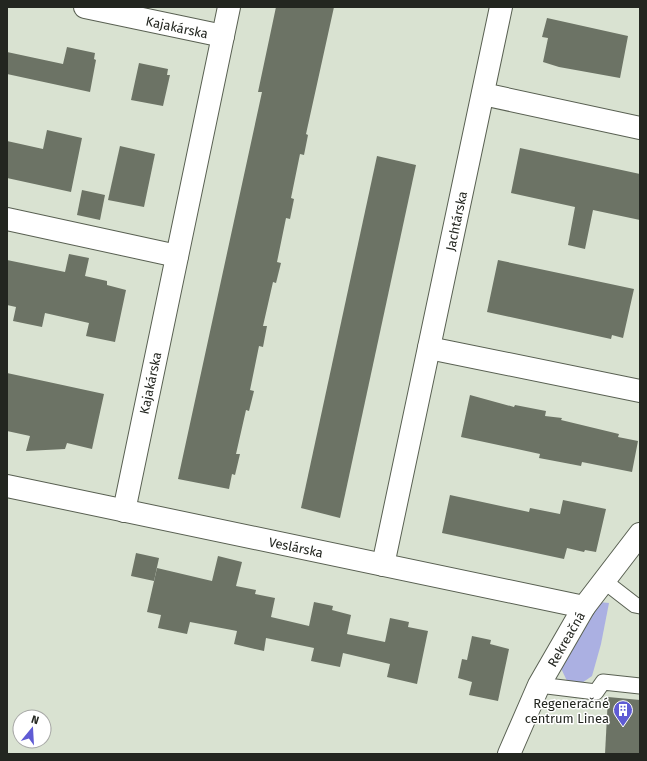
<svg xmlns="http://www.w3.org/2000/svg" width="647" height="761" viewBox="0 0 647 761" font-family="'Fira Sans',sans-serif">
<rect width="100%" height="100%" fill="#d9e2d1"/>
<path fill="#abb0e2" d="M599,602L609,603L601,644L592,676L579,685L568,683L558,662Z"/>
<g fill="#6c7365">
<path d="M276,7H334L306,134L308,135L304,155L300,154L291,198L294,199L290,219L286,218L277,262L281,263L276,283L273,282L263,326H267L263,347L259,346L250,390L254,391L249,411L246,410L236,454H240L235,475L232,474L229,489L178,479L262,92H258Z"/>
<path d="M547,18L628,36L620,78L559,67L543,62L548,38L542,37Z"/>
<path d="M67,47L95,53L94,59L96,60L90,92L7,74V52L63,64Z"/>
<path d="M139,63L168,69L167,75H170L163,106L131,100Z"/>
<path d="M47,130L82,138L71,192L7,178V141L43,149Z"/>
<path d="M120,146L155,154L144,207L108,200Z"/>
<path d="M520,148L640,174V220L593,210L585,249L568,245L575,207L511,193Z"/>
<path d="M377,156L416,165L340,518L301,508Z"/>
<path d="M82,190L105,195L100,220L77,215Z"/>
<path d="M69,254L89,258L85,276L107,281V285L126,290L115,342L86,336L89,323L45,313L42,327L13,321L16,307L7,305V260L65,272Z"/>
<path d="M498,260L634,289L623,338L612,335L611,339L487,312Z"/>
<path d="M7,373L104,394L92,449L67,443L65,449L26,451L30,436L7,431Z"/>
<path d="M470,395L514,407L515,405L546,411L545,416L562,418L561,420L619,434L618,437L638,441L632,472L582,462L581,466L539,458L540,454L461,437Z"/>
<path d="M450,495L529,512L530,508L560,514L563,500L606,509L596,552L585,550L584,552L567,548L564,559L442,533Z"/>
<path d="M136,553L159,558L154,581L131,576Z"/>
<path d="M218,556L242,562L236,586L256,590L255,594L275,598L271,617L309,626L314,602L333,606L332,610L351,615L347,634L385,642L390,618L409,622L408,627L428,631L417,684L387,677L390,664L343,653L340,667L311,661L314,648L266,638L264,651L234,644L237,631L190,622L187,634L158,628L161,615L147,612L157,568L212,581Z"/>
<path d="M472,636L491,640L490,644L509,649L498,701L469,695L472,682L458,678L462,659L467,660Z"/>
<path d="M608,697L640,700V754H605Z"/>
</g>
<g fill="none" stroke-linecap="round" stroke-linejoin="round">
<g stroke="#596052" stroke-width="17">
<g id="lane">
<path d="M604,581L635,605L640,606"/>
<path d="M539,685L596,692L603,682L640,686"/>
</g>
</g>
<g stroke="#596052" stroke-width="24">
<g id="street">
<path d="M85,7L223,36"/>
<path d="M483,94L640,128"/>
<path d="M7,219L177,256"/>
<path d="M429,348L640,391"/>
<path d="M7,486L584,607"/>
<path d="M124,511L229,7"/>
<path d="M383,565L501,7"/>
<path d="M509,754L539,685L584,607L640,534"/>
</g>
</g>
<use href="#lane" stroke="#fff" stroke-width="15"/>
<use href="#street" stroke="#fff" stroke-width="22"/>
</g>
<defs>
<g id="building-pin" transform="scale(1)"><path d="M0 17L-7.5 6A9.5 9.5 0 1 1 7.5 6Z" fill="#5f5bd4" stroke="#fff"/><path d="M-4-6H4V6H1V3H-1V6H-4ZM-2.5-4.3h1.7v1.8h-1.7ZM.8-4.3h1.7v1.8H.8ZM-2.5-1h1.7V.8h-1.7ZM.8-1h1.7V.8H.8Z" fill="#fff"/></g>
</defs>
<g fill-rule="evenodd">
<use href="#building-pin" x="623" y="710"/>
</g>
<g text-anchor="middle" stroke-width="3" stroke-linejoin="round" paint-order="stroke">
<g font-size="13" fill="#232620" stroke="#fff">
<text transform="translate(177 27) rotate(12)" y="5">Kajakárska</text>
<text transform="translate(456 221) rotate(-78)" y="5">Jachtárska</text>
<text transform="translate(150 383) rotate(-78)" y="5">Kajakárska</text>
<text transform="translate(296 547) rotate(12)" y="5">Veslárska</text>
<text transform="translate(566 639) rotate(-60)" y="5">Rekreačná</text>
</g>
<g font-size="13" fill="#232620" stroke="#fff" text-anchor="end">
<text x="609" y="708">Regeneračné<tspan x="609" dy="15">centrum Linea</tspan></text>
</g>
</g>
<rect width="647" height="761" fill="none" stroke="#232620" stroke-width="16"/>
<g transform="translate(32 729) rotate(18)"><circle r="19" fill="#ffffff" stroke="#a7a8a6"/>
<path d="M0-3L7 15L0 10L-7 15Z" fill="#5f5bd4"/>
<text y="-6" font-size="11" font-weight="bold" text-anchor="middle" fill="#232620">N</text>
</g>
</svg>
